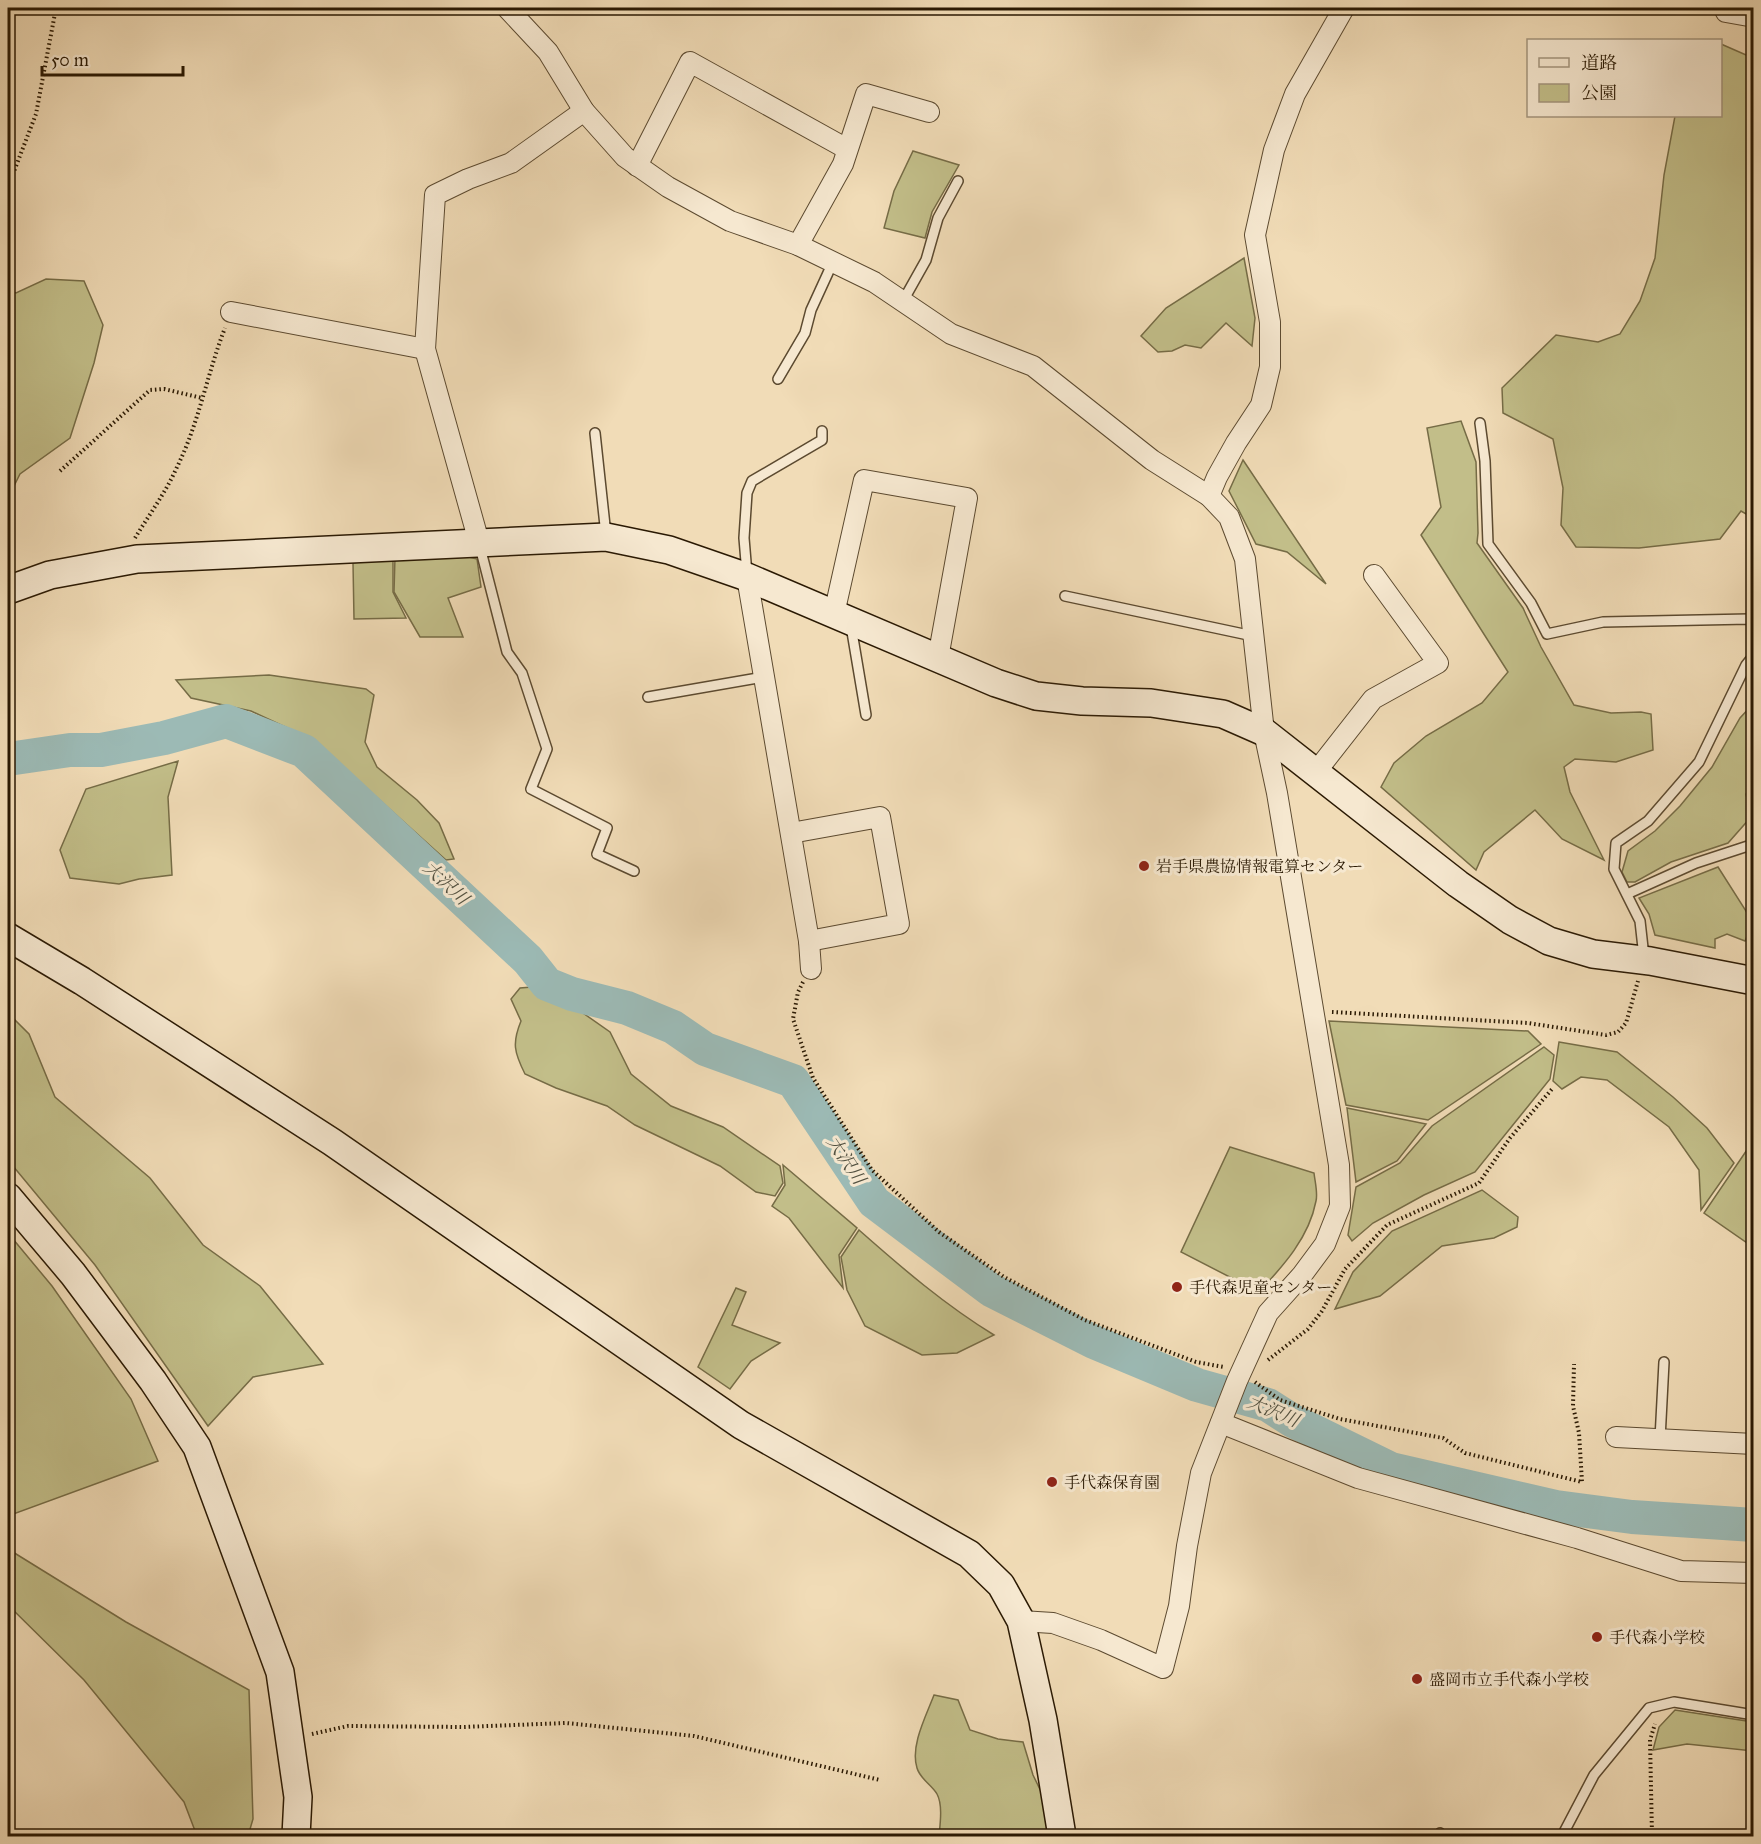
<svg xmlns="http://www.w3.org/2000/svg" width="1761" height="1844" viewBox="0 0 1761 1844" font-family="'IM FELL Great Primer','Noto Serif JP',serif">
<rect width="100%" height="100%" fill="#f1dcb7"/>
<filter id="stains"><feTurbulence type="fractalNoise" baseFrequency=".00333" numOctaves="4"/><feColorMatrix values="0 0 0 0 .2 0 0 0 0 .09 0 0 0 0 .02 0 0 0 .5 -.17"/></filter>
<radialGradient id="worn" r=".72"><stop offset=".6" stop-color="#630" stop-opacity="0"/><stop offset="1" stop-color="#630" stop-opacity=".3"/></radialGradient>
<g fill="#c2be89" stroke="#766c46" stroke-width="1.5">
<path d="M1721,44L1753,58V518L1741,511L1720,539L1639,548L1576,547L1561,525L1563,488L1553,439L1503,413L1502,388L1556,335L1598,342L1620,334L1640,301L1655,258L1664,175L1675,116H1720Z"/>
<path d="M913,151L959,165L932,212L925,238L884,228L894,191Z"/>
<path d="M1244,258L1255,318L1252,346L1226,323L1201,348L1185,345L1172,351L1158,352L1141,336L1166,308Z"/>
<path d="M46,279L84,281L103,325L94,363L70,438L20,474L8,498V290L16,293Z"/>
<path d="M1461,421L1476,462L1478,533L1477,543L1523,608L1541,647L1574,705L1611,713L1641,712L1651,714L1653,750L1616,762L1575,759L1564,767L1570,792L1604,860L1562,839L1535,810L1484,852L1476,870L1381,787L1394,763L1426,736L1482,703L1508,672L1421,535L1441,507L1427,428Z"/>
<path d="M1243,460L1326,584L1287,552L1256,544L1229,491Z"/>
<path d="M449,552L477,559L481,587L448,598L463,637H420L394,592L395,557Z"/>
<path d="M393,557V592L406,618L354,619L353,563Z"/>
<path d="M269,675L366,689L374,695L365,742L377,767L417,800L439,823L454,859L446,860L313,740L251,711L191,698L176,680Z"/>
<path d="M1753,704V789L1746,794L1751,817L1728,843L1671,862L1635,882H1627L1622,872L1628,851L1655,831L1680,806L1712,767L1740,718Z"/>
<path d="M178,761L168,797L172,875L139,879L119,884L70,878L60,850L86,789Z"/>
<path d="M1718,867L1753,922L1745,941L1727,934L1715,939V948L1655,935L1649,914L1639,898Z"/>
<path d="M532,987L573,1006L610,1032L631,1074L671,1106L723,1127L780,1166L783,1183L775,1196L756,1192L720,1166L635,1125L607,1106L556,1088L525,1074C514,1052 512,1043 521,1021L511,999L520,988Z"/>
<path d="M8,1013L29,1034L55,1097L150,1178L203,1245L260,1286L323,1364L253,1377L208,1426L95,1265L8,1160Z"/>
<path d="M1329,1021L1528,1031L1541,1044L1428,1120L1346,1105Z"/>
<path d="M1559,1042L1617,1052L1673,1097L1707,1128L1734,1163L1701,1210L1699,1170L1669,1127L1607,1080L1581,1077L1562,1089L1553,1081Z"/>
<path d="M1544,1047L1554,1055L1550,1079L1475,1172L1424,1195L1373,1223L1352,1241L1348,1235L1356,1187L1400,1163L1432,1126Z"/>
<path d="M1347,1108L1426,1124L1397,1161L1356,1182Z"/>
<path d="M1753,1141V1247L1704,1213Z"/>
<path d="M1230,1147L1314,1173C1315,1182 1318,1193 1316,1201C1309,1238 1283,1266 1259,1292L1181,1252Z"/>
<path d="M783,1165L857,1228L839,1255L843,1288L789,1218L772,1206L785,1185Z"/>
<path d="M1482,1190L1518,1217L1517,1227L1494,1238L1442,1246L1380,1296L1335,1309L1353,1272L1392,1231Z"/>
<path d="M859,1230C902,1268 945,1305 994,1335L957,1353L922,1355L865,1326L847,1290L841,1257Z"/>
<path d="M8,1233L52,1286L131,1399L158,1461L8,1516Z"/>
<path d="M736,1288L746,1292L732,1325L780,1343L751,1361L730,1389L698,1367Z"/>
<path d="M8,1549L126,1622L249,1690L253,1819L248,1836H197L184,1802L84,1680L8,1605Z"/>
<path d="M934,1695L958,1700L970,1730L998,1739L1023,1742L1033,1775L1049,1808L1054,1836H939C940,1825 943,1805 937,1794C932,1785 920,1779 917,1768C910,1746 926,1716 934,1695Z"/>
<path d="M1675,1710L1753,1722V1751L1687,1744L1653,1750L1659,1727Z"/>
<path d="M1079,1832L1145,1833L1144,1836H1079Z"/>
</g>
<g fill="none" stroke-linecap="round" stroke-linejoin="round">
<path stroke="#9cbab5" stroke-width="34" d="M8,759L70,750H101L164,738L226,721L304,751L528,960L547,984L572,994L627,1008L673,1027L705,1049L793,1081L874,1202L991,1290L1094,1342L1197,1385L1268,1405L1293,1421L1391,1469L1556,1507L1632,1517L1754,1525"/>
<g stroke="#5c4a30" stroke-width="12">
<g id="lane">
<path d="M903,301L926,260L938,218L958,181"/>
<path d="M778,379L805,333L811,310L833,262"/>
<path d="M1480,423L1485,461L1488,544L1531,603L1547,634L1603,622L1749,619L1754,622"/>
<path d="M595,433L606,535"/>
<path d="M480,547L507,652L522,673L547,749L531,789L607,828L597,854L634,871"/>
<path d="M747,574L744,538L747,493L752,481L822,440V431"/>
<path d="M1065,596L1253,636"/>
<path d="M851,626L866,715"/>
<path d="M648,697L764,677"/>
<path d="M1627,894L1696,863L1754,844"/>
<path d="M1644,957L1640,921L1614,869L1616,843L1648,821L1699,762L1746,665L1754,655"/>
<path d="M1660,1439L1664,1362"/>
<path d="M1440,1833L1442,1836"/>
<path d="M1562,1836L1594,1775L1649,1708L1674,1702L1754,1715"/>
</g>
</g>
<g stroke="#5c4a30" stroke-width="22">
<g id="street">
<path d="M507,8L548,52L584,111L625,157L668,187L730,221L798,245L874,282L951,334L1033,366L1152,460L1209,496L1229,517L1245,559L1264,732L1277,793L1339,1165L1340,1206L1325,1244L1302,1275L1268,1313L1237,1381L1201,1473L1187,1546L1179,1606L1163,1668L1101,1640L1053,1623L1021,1621"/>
<path d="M1724,8L1726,12L1754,17"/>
<path d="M637,166L690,62L847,149"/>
<path d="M798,245L843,164L866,94L929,112"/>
<path d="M231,312L425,349"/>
<path d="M1209,496L1217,477L1236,443L1261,405L1270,367V322L1255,235L1274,150L1295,94L1344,8"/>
<path d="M479,542L425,349L435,195L468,179L511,163L584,111"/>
<path d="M747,577L809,941L811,969"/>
<path d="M834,614L864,480L967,498L938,658"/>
<path d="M1315,773L1373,699L1438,663L1374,575"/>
<path d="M791,833L880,817L899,924L809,941"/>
<path d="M1221,1423L1358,1478L1577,1538L1681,1571L1754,1573"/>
<path d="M1616,1437L1754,1444"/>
</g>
</g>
<g stroke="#2a1903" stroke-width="30">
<g id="secondary">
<path d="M8,590L50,575L137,559L606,537L669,550L747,577L996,683L1036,696L1082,701L1151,703L1223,714L1264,732L1458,884L1510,920L1549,941L1593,954L1650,961L1754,981"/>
<path d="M8,937L82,981L332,1142L741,1425L969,1554L1001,1585L1021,1621L1043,1720L1062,1836"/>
<path d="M8,1197L73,1274L153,1381L197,1447L280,1672L298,1797L296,1836"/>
</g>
</g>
<g stroke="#2a1903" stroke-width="4" stroke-dasharray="1.5 3" stroke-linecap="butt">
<path d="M8,187L36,114L56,8"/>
<path d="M60,471L150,390L164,389L202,398"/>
<path d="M135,538C149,515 166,492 177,467C199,423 207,374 225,328"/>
<path d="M803,982L798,992L793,1019L813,1078L872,1170L939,1232L1004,1277L1085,1320L1196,1362L1224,1367"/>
<path d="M1332,1012L1528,1023L1606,1035L1618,1032L1626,1023L1638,981"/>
<path d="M1268,1360L1308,1329L1322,1311L1345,1269L1387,1225L1479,1183L1510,1138L1552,1089"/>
<path d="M1255,1382L1280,1400L1340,1419L1443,1438L1465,1453L1582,1482L1579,1433L1573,1406L1574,1364"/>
<path d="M312,1734L348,1726L463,1727L566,1723L694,1736L880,1780"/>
<path d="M1652,1836L1650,1740L1655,1724"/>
</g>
<use href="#lane" stroke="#f6e8d0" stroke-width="9"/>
<use href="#street" stroke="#f6e8d0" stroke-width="20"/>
<use href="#secondary" stroke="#f6e8d0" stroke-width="27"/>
</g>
<g fill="#8f2418" stroke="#f6e8d0" stroke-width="2">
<circle cx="1144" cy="866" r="6"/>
<circle cx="1177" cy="1287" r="6"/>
<circle cx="1052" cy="1482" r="6"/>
<circle cx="1597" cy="1637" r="6"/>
<circle cx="1417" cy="1679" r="6"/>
</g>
<g text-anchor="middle" stroke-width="6" stroke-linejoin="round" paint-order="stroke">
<g font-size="16" fill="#2a1903" stroke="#f6e8d0" text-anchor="start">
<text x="1156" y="872">岩手県農協情報電算センター</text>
<text x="1189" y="1293">手代森児童センター</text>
<text x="1064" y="1488">手代森保育園</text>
<text x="1609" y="1643">手代森小学校</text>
<text x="1429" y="1685">盛岡市立手代森小学校</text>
</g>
<g font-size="18" font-style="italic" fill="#525141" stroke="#f6e8d0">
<text transform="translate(446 883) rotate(43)" y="6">大沢川</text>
<text transform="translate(846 1160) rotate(56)" y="6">大沢川</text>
<text transform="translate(1273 1411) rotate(23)" y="6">大沢川</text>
</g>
</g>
<rect width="1761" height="1844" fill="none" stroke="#f1dcb7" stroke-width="30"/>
<rect x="9" y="9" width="1743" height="1826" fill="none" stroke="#2a1903" stroke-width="3"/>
<rect x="15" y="15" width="1731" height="1814" fill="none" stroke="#2a1903" stroke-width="1.5"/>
<rect x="1527" y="39" width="195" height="78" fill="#f6e8d0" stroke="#a4957e" stroke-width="1.5"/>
<rect x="1539" y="58" width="30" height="9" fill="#f6e8d0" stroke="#a4957e" stroke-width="1.5"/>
<text x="1581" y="69" font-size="18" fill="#2a1903">道路</text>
<rect x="1539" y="84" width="30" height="18" fill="#c2be89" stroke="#a4957e" stroke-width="1.5"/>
<text x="1581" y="99" font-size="18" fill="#2a1903">公園</text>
<path d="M42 66v9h141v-9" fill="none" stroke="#2a1903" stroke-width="3"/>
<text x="51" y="66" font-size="18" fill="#2a1903" stroke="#f6e8d0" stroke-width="4.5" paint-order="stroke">50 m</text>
<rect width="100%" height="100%" filter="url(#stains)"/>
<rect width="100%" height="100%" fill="url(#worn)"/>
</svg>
